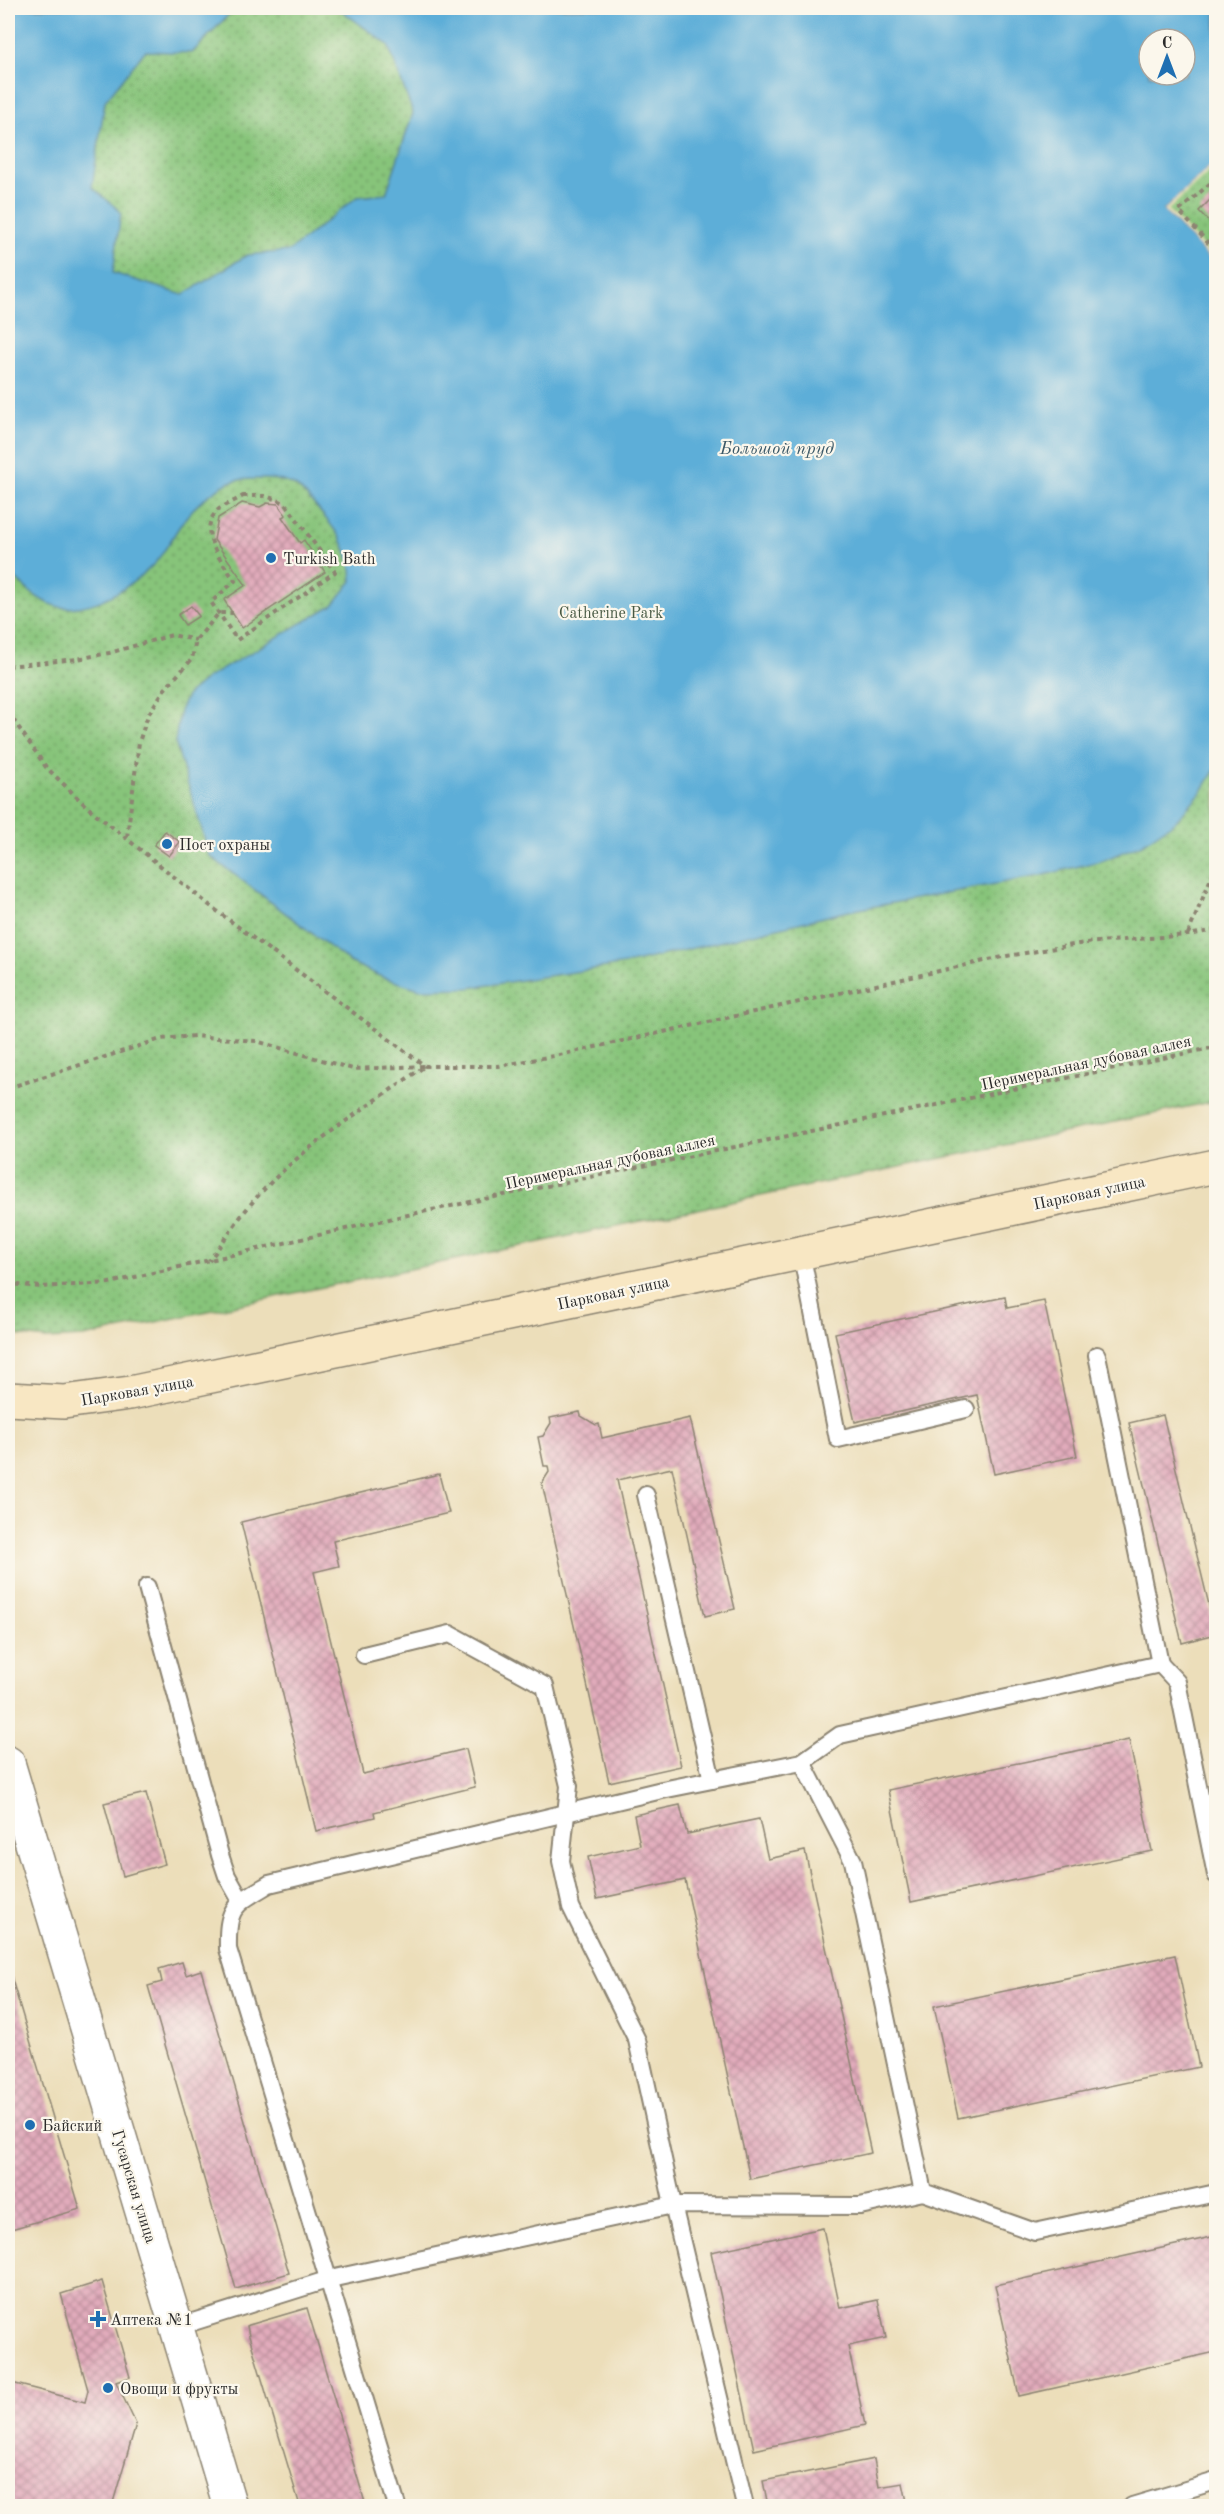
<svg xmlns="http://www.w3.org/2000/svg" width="1224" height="2514" viewBox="0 0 1224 2514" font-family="'Old Standard TT',serif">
<defs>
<pattern id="park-dots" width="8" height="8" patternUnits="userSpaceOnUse" patternTransform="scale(1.5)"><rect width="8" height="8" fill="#87c47a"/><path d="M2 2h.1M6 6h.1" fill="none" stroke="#6f9f64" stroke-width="1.8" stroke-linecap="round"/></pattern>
<pattern id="building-cross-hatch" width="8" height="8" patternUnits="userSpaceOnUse" patternTransform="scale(1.5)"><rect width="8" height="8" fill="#e2acbc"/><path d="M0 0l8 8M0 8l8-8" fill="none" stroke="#b78c99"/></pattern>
</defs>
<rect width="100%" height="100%" fill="#fbf7ec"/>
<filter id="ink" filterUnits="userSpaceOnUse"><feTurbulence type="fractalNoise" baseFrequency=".0167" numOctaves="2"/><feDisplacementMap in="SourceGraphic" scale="12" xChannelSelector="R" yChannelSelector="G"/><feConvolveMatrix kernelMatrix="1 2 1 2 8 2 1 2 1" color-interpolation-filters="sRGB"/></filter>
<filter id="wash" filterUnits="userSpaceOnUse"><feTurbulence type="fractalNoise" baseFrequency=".008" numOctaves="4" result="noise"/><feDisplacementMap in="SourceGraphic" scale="24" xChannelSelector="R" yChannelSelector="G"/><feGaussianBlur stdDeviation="1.35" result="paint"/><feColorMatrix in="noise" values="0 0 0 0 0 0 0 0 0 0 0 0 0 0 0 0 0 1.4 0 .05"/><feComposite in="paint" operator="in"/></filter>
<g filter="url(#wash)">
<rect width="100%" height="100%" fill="#ecdeba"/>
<path fill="url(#park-dots)" stroke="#597852" stroke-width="1.5" fill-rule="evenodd" d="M8,8H1216V1101L84,1337L46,1339L8,1334ZM1149,39H1185V75H1149Z"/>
<path fill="#5daed8" stroke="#446c82" stroke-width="1.5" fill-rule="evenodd" d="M8,8H235L192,53L145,51L105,101L92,187L121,212L113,273L183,295L247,255L289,251L357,197L386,194L413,113L388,45L338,8H1216V161L1164,210L1215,264L1216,263V768L1202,791L1176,821L1142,844L1104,860L1044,875L849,911L626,964L469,988L420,989L384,978L350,962L210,856L175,742L180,711L188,694L207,678L333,605L352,581C351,545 334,528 312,502C298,485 289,480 266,479C255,479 240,478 230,482C213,490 195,505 184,520C173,535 166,551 153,565C131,587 93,612 60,607C39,603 22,585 8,571ZM1149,39H1185V75H1149Z"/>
<path fill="#ecdeba" d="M1216,161V165L1168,210L1216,260L1215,264L1164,210Z"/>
<g id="blocks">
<g fill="url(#building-cross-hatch)">
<path d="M1216,194V226L1215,228L1199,211Z"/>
<path d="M242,503L260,507L267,503L278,504L286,515L282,517L300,543L304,540L325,572L242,628L224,600L246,585L214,540L218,518Z"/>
<path d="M191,606L199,616L185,625L178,615Z"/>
<path d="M165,831L180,842L169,856L154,845Z"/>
<path d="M1005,1297L1007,1308L1044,1301L1077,1456L994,1474L977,1395L855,1422L835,1333Z"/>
<path d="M580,1412L581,1416L596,1425L599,1424L602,1438L690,1418L735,1609L705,1616L672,1468L617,1480L681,1766L609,1782L542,1483L549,1472L548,1466H544L538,1437L543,1436L551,1423L550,1418Z"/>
<path d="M1163,1415L1216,1634L1182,1643L1129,1423Z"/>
<path d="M439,1474L449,1513L333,1541L339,1566L314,1572L363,1774L466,1749L475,1787L374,1812L375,1817L316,1831L241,1522Z"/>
<path d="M1129,1740L1152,1851L911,1902L888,1790Z"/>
<path d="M146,1793L165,1864L123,1876L104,1803Z"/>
<path d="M680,1805L687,1834L759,1819L768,1859L805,1851L871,2153L750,2179L685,1880L597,1899L588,1857L640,1845L634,1815Z"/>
<path d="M1175,1955L1199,2067L958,2118L934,2006Z"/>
<path d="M182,1962L186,1975L201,1970L289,2273L236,2289L148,1986L162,1982L159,1969Z"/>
<path d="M8,1966L80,2209L8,2230Z"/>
<path d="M823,2228L840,2308L878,2300L886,2338L848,2346L865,2425L754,2450L711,2252Z"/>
<path d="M1216,2236V2352L1019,2396L995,2285Z"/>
<path d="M102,2281L130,2377L116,2382L136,2424L112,2506H8V2382L85,2402L88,2390L61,2294Z"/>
<path d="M307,2308L355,2469L366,2506H300L249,2336L247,2326L249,2325Z"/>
<path d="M874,2459L879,2487L903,2483L908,2506H768L763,2481Z"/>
</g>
</g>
</g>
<g filter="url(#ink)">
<use href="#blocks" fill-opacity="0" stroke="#8c8472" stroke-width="1.5"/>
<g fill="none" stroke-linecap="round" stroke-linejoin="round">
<g stroke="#8c8472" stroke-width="20">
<g id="service">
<path d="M801,1252L838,1439L966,1409"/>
<path d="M1097,1355L1160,1664"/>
<path d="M646,1495L712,1780"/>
<path d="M147,1587L220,1855L227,1876L241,1901"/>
<path d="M364,1655L450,1634L545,1686L569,1786L561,1861L571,1907L637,2040L673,2205L745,2506"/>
<path d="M802,1762L853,1861L923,2192"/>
<path d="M177,2327L330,2279L673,2205L860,2206L923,2192L1035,2232L1216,2193"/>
<path d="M397,2506L228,1949C227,1906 234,1905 269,1884L662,1790L802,1762L840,1735L1160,1664L1177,1682L1216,1875"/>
<path d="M1132,2506L1216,2481"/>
</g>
</g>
<g stroke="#8c8472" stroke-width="36">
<path id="tertiary" d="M8,1763L230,2506"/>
</g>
<g stroke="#8c8472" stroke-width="36">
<path id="secondary" d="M8,1399L64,1402L130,1393L1216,1166"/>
</g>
<g stroke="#8c8472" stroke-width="4" stroke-dasharray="4.5 4.5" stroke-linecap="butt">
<path d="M1216,181L1215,179L1179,211L1210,245L1216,239"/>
<path d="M243,496H266L285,503L335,572L237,640L211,602L235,581C223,562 195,532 218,510C224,505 235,501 243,496Z"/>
<path d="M8,666L77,659L109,653L172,635L196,640"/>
<path d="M8,712L46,767L86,806L213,908L425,1066H499L564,1054L1007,956L1085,943L1188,935L1216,930"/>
<path d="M127,837L139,742L148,715L164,690L192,659L196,640L219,613H233"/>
<path d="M1188,934L1216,866"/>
<path d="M8,1088L161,1039L194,1036L256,1041L353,1069L425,1066C366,1108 296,1150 250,1205C235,1223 223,1242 209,1261"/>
<path d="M8,1284L41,1287L109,1283L398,1217L1216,1047"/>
</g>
<use href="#service" stroke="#fff" stroke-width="16"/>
<use href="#tertiary" stroke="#fff" stroke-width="33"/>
<use href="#secondary" stroke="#f8e7c3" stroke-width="33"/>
</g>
</g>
<g fill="#1f6fb2" stroke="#fbf7ec" stroke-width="2">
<circle cx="271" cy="558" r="6"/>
<circle cx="167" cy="844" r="6"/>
<circle cx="30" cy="2125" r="6"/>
<path d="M95 2310h6v6h6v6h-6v6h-6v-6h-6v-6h6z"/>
<circle cx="108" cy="2388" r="6"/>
</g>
<g text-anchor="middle" stroke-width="4.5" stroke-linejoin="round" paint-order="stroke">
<g font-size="16" fill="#2b2b2b" stroke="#fbf7ec" text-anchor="start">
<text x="283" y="564">Turkish Bath</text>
<text x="179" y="850">Пост охраны</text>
<text x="42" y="2131">Байский</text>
<text x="110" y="2325">Аптека №1</text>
<text x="120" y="2394">Овощи и фрукты</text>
</g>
<g font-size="16" fill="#475943" stroke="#fbf7ec">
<text x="611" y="618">Catherine Park</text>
</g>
<g font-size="16" fill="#2b2b2b" stroke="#fbf7ec">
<text transform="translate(1086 1062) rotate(-12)" y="6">Перимеральная дубовая аллея</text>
<text transform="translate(610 1161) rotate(-12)" y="6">Перимеральная дубовая аллея</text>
<text transform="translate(1089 1192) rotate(-12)" y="6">Парковая улица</text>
<text transform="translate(613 1292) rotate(-12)" y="6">Парковая улица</text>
<text transform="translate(137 1390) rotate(-10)" y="6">Парковая улица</text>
<text transform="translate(135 2186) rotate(73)" y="6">Гусарская улица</text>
</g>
<g font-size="18" font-style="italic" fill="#3c5968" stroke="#fbf7ec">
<text x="777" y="454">Большой пруд</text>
</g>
</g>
<rect width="1224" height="2514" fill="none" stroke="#fbf7ec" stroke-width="30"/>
<g transform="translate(1167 57)"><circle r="28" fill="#fbf7ec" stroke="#a8a59f" stroke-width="1.5"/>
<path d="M0-4.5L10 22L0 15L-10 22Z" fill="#1f6fb2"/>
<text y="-9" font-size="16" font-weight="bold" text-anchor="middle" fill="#2b2b2b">С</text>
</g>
</svg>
